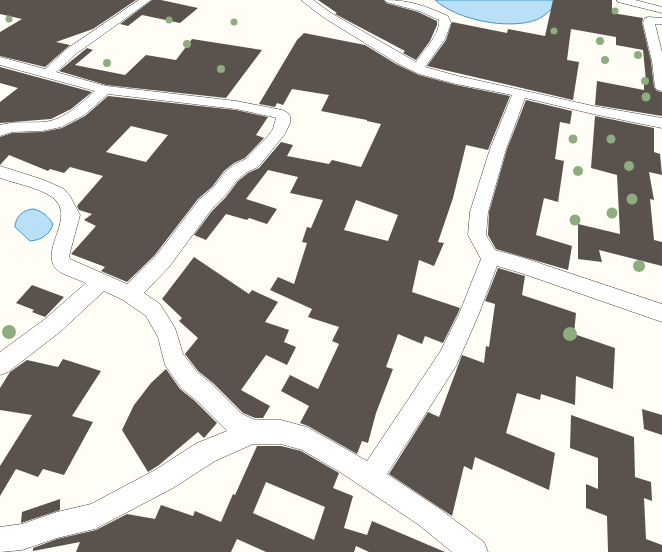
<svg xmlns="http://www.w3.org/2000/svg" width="662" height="552" viewBox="0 0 662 552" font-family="'PT Serif',serif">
<rect width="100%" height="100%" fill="#fffdf5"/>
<g fill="#b9e0f7" stroke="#3f96cf">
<path d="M435,0H560C553,7 546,16 536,20C508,30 457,20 435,0Z"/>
<path d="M34,209C43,212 48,216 53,224C50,235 41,240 30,241L15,227C15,217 24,209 34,209Z"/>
</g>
<g fill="#5a524d" fill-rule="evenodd">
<path d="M0,0H136L93,29L56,42L70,45L45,67L0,56V32L22,19L0,14Z"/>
<path d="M152,0H161L198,8L180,23L142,15L128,26L120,24Z"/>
<path d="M318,0H384L386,3L418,12L437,21V25L430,41L416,60L403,53L405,51L335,14L337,13Z"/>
<path d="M553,0H612V13L643,18L642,23L651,61L654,87L657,91L662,92V116L595,105L597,81L644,90V81H646L643,50L616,45V37L571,29L567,60L579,62L573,100L427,66L446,40L452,22L507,33L508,29L545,36Z"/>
<path d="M304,33L365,45L396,64L419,75L456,85L510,96L488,150L466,145L453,198L438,242L444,243L434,266L419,260L412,292L460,308L458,313L443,343L425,336L422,344L398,334L386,367L393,369L376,413L368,443L362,441L357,454L308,426L300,423L309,406L281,391L290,375L318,389L339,344L332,341L339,327L308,317L312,309L270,290L278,277L294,284L307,243L302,242L307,227L311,228L323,200L290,193L298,177L268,170L246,199L277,209L267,224L249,218L247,220L226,214L206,240L194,235L212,211L226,197L238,181L248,173L259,168L281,142L293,145L287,156L329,164L332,160L361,167L381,124L367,121V120L321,111L329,95L292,89L283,105L277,103L275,107L259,104L297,40ZM356,200L398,215L388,241L344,230Z"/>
<path d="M192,39L262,50L226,98L106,85L59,71L87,48L93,50L75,65L125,75L146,55L176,60Z"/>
<path d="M0,67L92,92L71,109L51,119L0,123V102L18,88L0,83Z"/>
<path d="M108,96L236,110L268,117L256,135L264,138L245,158L234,163L224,171L212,187L198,199L154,256L127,282L101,271L105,267L71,254L96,226L84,220L92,214L79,210L77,206L103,176L70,167L64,173L50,169L48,171L9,155L0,165V137L12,133L42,132L62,128L85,116ZM131,126L168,135L146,162L106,152Z"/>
<path d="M526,100L572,111L570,124L560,122L555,159L564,161L558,202L544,198L536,235L572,246L568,270L496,249L488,235L489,212L507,149Z"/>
<path d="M595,116L654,128V152L660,154L662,175L649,172L654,200L650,199L654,240L662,242V266L599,250L602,262L578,259V224L620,234L617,175L591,168Z"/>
<path d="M194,257L249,294L252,290L278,302L265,322L289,330L284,342L296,347L287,365L266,355L241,390L270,406L263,418H255L243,413L213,383L198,371L185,354L198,338L179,321L182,318L162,299Z"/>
<path d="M498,268L525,276L522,295L576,313L574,334L615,348L613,389L576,376L575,405L541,394L540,400L517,393L506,433L555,453L549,490L475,457L472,470L464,466L452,516L389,474L428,412L439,417L462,355L484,363L486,346L489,347L495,304L485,301Z"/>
<path d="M32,285L64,297L45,317L32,312L34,310L16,303Z"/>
<path d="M63,359L101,371L72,416L93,422L64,475L43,469L38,477L16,469L0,496V466L32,415L0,410V388L10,372L27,360L58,367Z"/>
<path d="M166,369L180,389L195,401L217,423L204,438L198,432L159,465L148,472L122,430L134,405L151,383Z"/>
<path d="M642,409L662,415V435L644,429Z"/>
<path d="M571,415L634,437L635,477L651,482L652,501L644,498L646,539L662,545V552H608L607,516L586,508V484L598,489V458L570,448Z"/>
<path d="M257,446H281L301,451L339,473L333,488L353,496L344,528L367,535L372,521L445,552H369L356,546L354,552H266L237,539L231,552H76L80,542L33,551V548L57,539L96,530L127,514L155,519L161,505L193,516L195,511L221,522L233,494L235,495ZM266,482L325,507L314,540L253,513Z"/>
<path d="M60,499V510L21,523L22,512Z"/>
</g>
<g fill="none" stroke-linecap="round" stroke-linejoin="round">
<g stroke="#444" stroke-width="1">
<g id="minor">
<path d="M139,0H151L76,54L56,72L106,86L236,101L282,110L288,113L290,116V123L285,134L258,167L247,172L237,180L225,196L211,210L169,267L144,293L160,304L175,328L183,354L197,372L212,384L242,414L255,420H281L307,427L367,461L440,352L459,314L481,259L468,235L470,212L490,149L512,95L456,84L419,74L397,63L323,17L301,0H313L331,13L416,62C423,52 441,33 439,20L419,11L386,2L385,0C409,0 426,6 448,16L451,23L445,39L425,67L458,76L593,106L662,118V128L593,114L525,98L506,149L488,212L486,235L495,250L521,257L662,304V322L521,273L497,266L478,316L456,366L387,474L437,507L484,542L488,552H452L419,525L340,472L302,450L281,444H253L215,461L173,488L95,529L57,538L22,550L0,552V527L22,524L57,512L91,504L155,470L197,443L227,431L196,400L181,388L165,365L158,337L146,316L123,300L104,291L60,332L8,372L0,375V352L45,319L86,283C80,280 60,274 56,269C39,248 78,217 52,197C37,187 17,184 0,178V166L44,180L64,189L70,196L80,215L69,256L70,259L127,284L155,257L199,200L213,188L225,172L235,164L246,159L267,137L273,129L276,118L273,117L236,109L108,94L84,115L61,127L42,131L12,132L0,136V125C15,121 29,123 44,122C64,120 80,104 95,91L0,65V57L45,69L68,48Z"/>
<path d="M617,0H635L662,7V13L618,2Z"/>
<path d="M649,17L662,18V24H655L662,52V91L657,90L655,87L652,61L643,23L645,18Z"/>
</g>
</g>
<use href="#minor" fill="#fff" fill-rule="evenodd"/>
</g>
<g fill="#8dad7f">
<circle cx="615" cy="11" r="3.5"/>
<circle cx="9" cy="19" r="3.5"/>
<circle cx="169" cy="20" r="3.5"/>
<circle cx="234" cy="22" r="3.5"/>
<circle cx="554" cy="31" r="3.5"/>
<circle cx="600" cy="41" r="4"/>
<circle cx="187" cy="44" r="4"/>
<circle cx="638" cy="55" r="4"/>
<circle cx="605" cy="60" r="4"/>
<circle cx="107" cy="63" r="4"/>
<circle cx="221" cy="69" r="4"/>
<circle cx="645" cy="81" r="4"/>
<circle cx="646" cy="97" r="4.5"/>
<circle cx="573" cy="139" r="4.5"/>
<circle cx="611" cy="139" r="4.5"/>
<circle cx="629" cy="166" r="5"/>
<circle cx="578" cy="171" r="5"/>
<circle cx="632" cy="199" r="5.5"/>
<circle cx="612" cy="213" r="5.5"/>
<circle cx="575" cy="220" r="5.5"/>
<circle cx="639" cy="266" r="6"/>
<circle cx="9" cy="332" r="7"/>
<circle cx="570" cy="334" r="7"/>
</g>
</svg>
